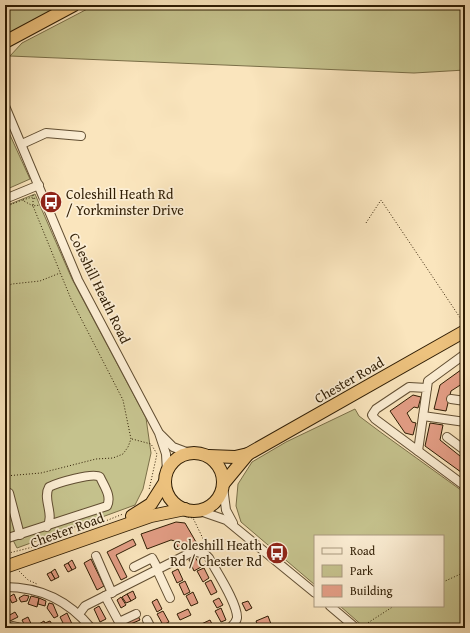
<svg xmlns="http://www.w3.org/2000/svg" width="470" height="633" viewBox="0 0 470 633" font-family="'Gentium Book Plus',serif">
<rect width="100%" height="100%" fill="#fae5bd"/>
<filter id="stains"><feTurbulence type="fractalNoise" baseFrequency=".005" numOctaves="4"/><feColorMatrix values="0 0 0 0 .2 0 0 0 0 .09 0 0 0 0 .02 0 0 0 .5 -.17"/></filter>
<radialGradient id="worn" r=".72"><stop offset=".6" stop-color="#630" stop-opacity="0"/><stop offset="1" stop-color="#630" stop-opacity=".3"/></radialGradient>
<g fill="#c5c28d" stroke="#7a6f48">
<path d="M5,5H62L5,36Z"/>
<path d="M95,5H465V70L414,73L10,56L22,43Z"/>
<path d="M5,124L30,179L5,190Z"/>
<path d="M35,194L72,279L146,418L151,453L143,489L135,505L17,548L10,534L5,530V206Z"/>
<path d="M355,409L359,416L379,431L465,493V628H365L340,606H443V536H315V585L241,522L236,506L238,484L252,462L286,442Z"/>
</g>
<g fill="#e49e86" stroke="#2e1c03">
<path d="M465,367V382L451,391L446,411L434,409L440,385Z"/>
<path d="M413,395L421,397L418,408L414,407L407,413L412,422L416,423L413,435L405,433L390,411Z"/>
<path d="M430,423L443,425L440,440L465,460V475L425,446Z"/>
<path d="M176,522L185,523L196,542L179,550L175,541L171,540L147,549L141,534Z"/>
<path d="M133,539L136,545L116,555L127,577L121,580L107,552Z"/>
<path d="M195,557L201,567L194,571L189,560Z"/>
<path d="M91,559L104,586L97,590L84,563Z"/>
<path d="M72,560L76,568L72,570L68,563Z"/>
<path d="M68,563L72,570L68,572L64,565Z"/>
<path d="M204,568L209,578L203,582L197,571Z"/>
<path d="M55,569L59,577L55,579L51,572Z"/>
<path d="M178,569L183,580L177,583L172,572Z"/>
<path d="M51,572L55,579L51,581L47,574Z"/>
<path d="M211,580L217,592L211,595L205,583Z"/>
<path d="M185,581L190,592L184,595L179,584Z"/>
<path d="M133,591L136,598L131,601L127,594Z"/>
<path d="M193,592L198,603L191,606L186,596Z"/>
<path d="M14,594L17,601L12,603L9,597Z"/>
<path d="M127,594L131,601L126,603L122,597Z"/>
<path d="M24,595L29,596L27,601L21,602L19,598Z"/>
<path d="M31,596L39,598L37,607L28,604Z"/>
<path d="M121,597L126,605L121,608L117,600Z"/>
<path d="M39,598L46,601L45,606L38,604Z"/>
<path d="M219,598L223,605L217,608L213,601Z"/>
<path d="M157,599L162,609L157,612L152,602Z"/>
<path d="M248,601L252,608L246,611L242,603Z"/>
<path d="M49,603L53,604L58,616L54,618L47,608Z"/>
<path d="M99,606L106,619L100,622L94,609Z"/>
<path d="M221,608L226,620L221,622L215,611Z"/>
<path d="M188,609L191,615L180,620L177,614Z"/>
<path d="M163,611L169,622L163,625L157,614Z"/>
<path d="M15,612L18,617L10,621L8,616Z"/>
<path d="M67,613L72,624L65,627L60,617Z"/>
<path d="M138,616L140,620L121,628L119,625Z"/>
<path d="M268,616L271,624L259,628L256,621Z"/>
<path d="M28,617L33,628H26L22,620Z"/>
<path d="M210,620L213,626L208,628H198L197,626Z"/>
<path d="M44,621L45,623L50,621L53,626L42,628L39,624Z"/>
</g>
<g fill="none" stroke-linecap="round" stroke-linejoin="round">
<g stroke="#614e32" stroke-width="10">
<g id="minor">
<path d="M5,106L78,280L159,433L166,454L167,472"/>
<path d="M22,144L46,133L81,136"/>
<path d="M5,199L39,185"/>
<path d="M409,387L427,388L418,451L375,419L372,415L376,409Z"/>
<path d="M427,388L428,381L465,354"/>
<path d="M451,399L465,401"/>
<path d="M423,416L465,422"/>
<path d="M161,435L173,447L189,453"/>
<path d="M447,437L463,449"/>
<path d="M418,451L465,486"/>
<path d="M223,487L226,510L233,523"/>
<path d="M9,493L20,535"/>
<path d="M200,511L226,520L315,593"/>
<path d="M5,539L107,506C112,496 104,486 100,477C93,472 57,483 49,487C42,499 55,514 47,527"/>
<path d="M96,556L112,593"/>
<path d="M134,567L152,558L158,569"/>
<path d="M157,570L170,598"/>
<path d="M5,587C40,587 69,601 91,628"/>
<path d="M105,596L119,622L136,614"/>
<path d="M330,606L356,628"/>
<path d="M79,614L85,606L194,551L206,555L209,558C216,571 238,604 237,618C236,623 233,625 230,628"/>
<path d="M147,620L151,628"/>
<path d="M10,628L13,626L21,628"/>
<path d="M281,628H282"/>
</g>
</g>
<g stroke="#2e1c03" stroke-width="14">
<g id="highway">
<path d="M5,42L74,5"/>
<circle cx="194" cy="482" r="29"/>
<path d="M209,456L235,457L248,454L465,331"/>
<path d="M224,483L248,454"/>
<path d="M132,516L151,504L165,482"/>
<path d="M5,567L151,516L185,509"/>
</g>
</g>
<g stroke="#2e1c03" stroke-width="1" stroke-dasharray="1 2" stroke-linecap="butt">
<path d="M23,200L32,197L36,199"/>
<path d="M33,205V195"/>
<path d="M5,207L22,200L33,206"/>
<path d="M366,223L381,200L463,322"/>
<path d="M5,287L12,284L40,281L60,273"/>
<path d="M132,439L151,444L157,454L149,490"/>
<path d="M5,476L41,473L96,459L113,458L123,454L128,447L131,439L123,400L71,299L33,206L40,205"/>
<path d="M188,517L193,518L208,549"/>
<path d="M93,526L123,514"/>
<path d="M5,546L8,553L12,555"/>
<path d="M5,554L37,546"/>
<path d="M19,571L28,580L37,584"/>
<path d="M443,582L465,572"/>
<path d="M363,626L394,606"/>
</g>
<use href="#minor" stroke="#fceed4" stroke-width="8"/>
<use href="#highway" stroke="#edc27e" stroke-width="12"/>
</g>
<defs>
<g id="bus-disc" transform="scale(1.15)"><circle r="9.5" fill="#8f2418" stroke="#fceed4"/><path d="M-5-6H5V4H4V6H2V4H-2V6H-4V4H-5ZM-3.5-4V0h7V-4ZM-3.5 1.2v1.5H-2V1.2ZM2 1.2v1.5H3.5V1.2Z" fill="#fff"/></g>
</defs>
<g fill-rule="evenodd">
<use href="#bus-disc" x="51" y="202"/>
<use href="#bus-disc" x="277" y="553"/>
</g>
<g text-anchor="middle" stroke-width="3.5" stroke-linejoin="round" paint-order="stroke">
<g font-size="14" fill="#2e1c03" stroke="#fceed4" text-anchor="start">
<text x="66" y="199">Coleshill Heath Rd<tspan x="66" dy="16">/ Yorkminster Drive</tspan></text>
<text x="262" y="550" text-anchor="end">Coleshill Heath<tspan x="262" dy="16">Rd / Chester Rd</tspan></text>
</g>
<g font-size="14" fill="#2e1c03" stroke="#fceed4">
<text transform="translate(100 288) rotate(64)" y="5">Coleshill Heath Road</text>
<text transform="translate(349 380) rotate(-30)" y="5">Chester Road</text>
<text transform="translate(67 530) rotate(-20)" y="5">Chester Road</text>
</g>
</g>
<rect width="470" height="633" fill="none" stroke="#fae5bd" stroke-width="20"/>
<rect x="6" y="6" width="458" height="621" fill="none" stroke="#2e1c03" stroke-width="2"/>
<rect x="10" y="10" width="450" height="613" fill="none" stroke="#2e1c03"/>
<rect x="314" y="535" width="130" height="72" fill="#fceed4" stroke="#aa9a80"/>
<rect x="322" y="548" width="20" height="6" fill="#fceed4" stroke="#aa9a80"/>
<text x="350" y="555" font-size="12" fill="#2e1c03">Road</text>
<rect x="322" y="565" width="20" height="12" fill="#c5c28d" stroke="#aa9a80"/>
<text x="350" y="575" font-size="12" fill="#2e1c03">Park</text>
<rect x="322" y="585" width="20" height="12" fill="#e49e86" stroke="#aa9a80"/>
<text x="350" y="595" font-size="12" fill="#2e1c03">Building</text>
<rect width="100%" height="100%" filter="url(#stains)"/>
<rect width="100%" height="100%" fill="url(#worn)"/>
</svg>
